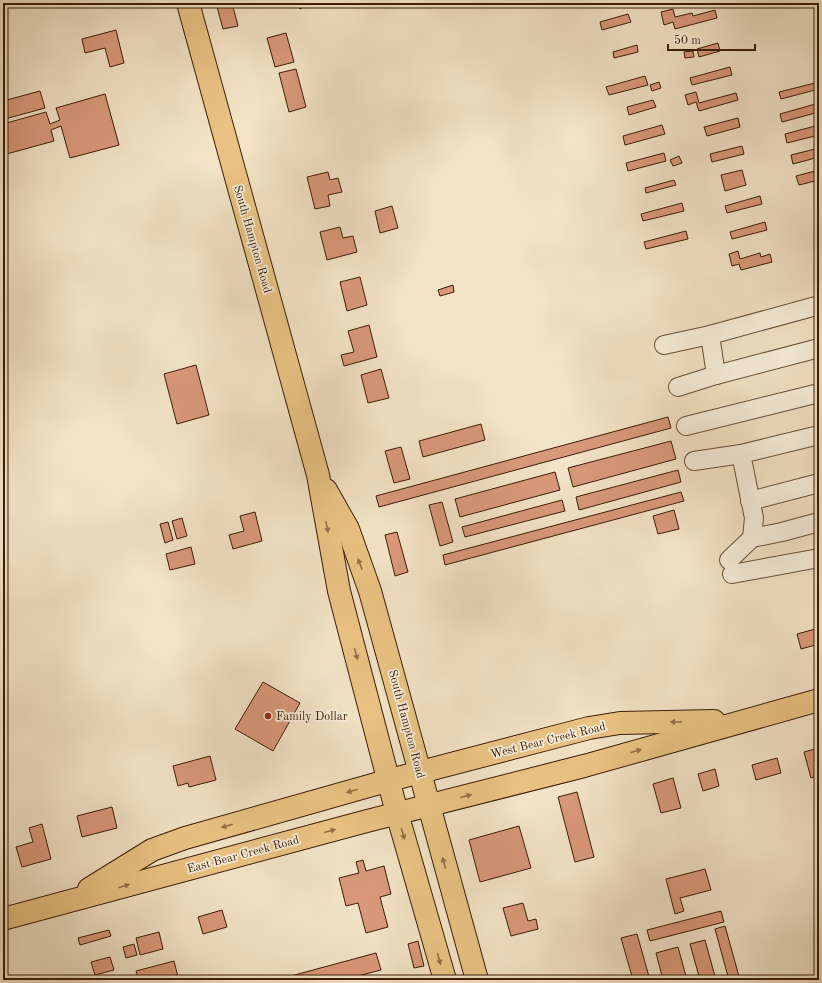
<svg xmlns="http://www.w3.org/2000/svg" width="822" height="983" viewBox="0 0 822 983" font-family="'Old Standard TT',serif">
<rect width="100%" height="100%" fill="#f2e3c6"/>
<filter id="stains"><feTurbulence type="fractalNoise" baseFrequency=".005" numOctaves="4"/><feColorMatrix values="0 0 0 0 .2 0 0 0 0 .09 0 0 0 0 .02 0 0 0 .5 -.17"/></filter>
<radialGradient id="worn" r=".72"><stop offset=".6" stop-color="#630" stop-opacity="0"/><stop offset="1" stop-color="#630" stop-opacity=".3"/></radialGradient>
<g fill="#d9987a" stroke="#3b1c05">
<path d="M216,3H232L238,26L223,29Z"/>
<path d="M295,3H306L307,4L300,9Z"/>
<path d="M673,9L675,17L692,13L693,16L715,10L717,18L675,29L673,22L664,25L661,12Z"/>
<path d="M628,14L631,22L602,30L600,22Z"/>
<path d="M116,30L124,63L110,67L105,48L85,53L82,39Z"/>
<path d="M286,33L294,62L275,67L267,38Z"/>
<path d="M718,43L720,51L699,57L697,49Z"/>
<path d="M637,45L638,52L614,58L613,52Z"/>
<path d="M693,51L694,57L685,58L684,52Z"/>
<path d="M730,67L732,75L692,85L690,78Z"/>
<path d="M296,69L306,107L289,112L279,73Z"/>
<path d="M645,76L648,85L609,95L606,87Z"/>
<path d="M659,82L661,88L652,91L650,85Z"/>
<path d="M819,82V89L781,99L779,92Z"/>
<path d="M40,91L45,108L5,119L3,112V101Z"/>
<path d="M696,92L699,103L736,93L738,100L699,111L696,102L688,105L685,95Z"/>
<path d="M105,94L119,145L70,158L61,126L51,130L54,141L3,155V124L46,112L50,124L60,120L56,108Z"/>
<path d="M653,100L656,107L629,115L627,107Z"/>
<path d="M819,103V112L782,122L780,114Z"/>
<path d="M738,118L740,127L707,136L704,127Z"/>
<path d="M662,125L665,134L625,145L623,136Z"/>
<path d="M819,125V135L787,143L785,134Z"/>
<path d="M742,146L744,154L712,162L710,154Z"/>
<path d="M819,148V157L793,164L791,155Z"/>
<path d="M664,153L666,161L628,171L626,163Z"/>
<path d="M679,156L682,163L673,166L670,160Z"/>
<path d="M742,170L746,185L725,191L721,175Z"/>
<path d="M819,170V180L799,185L796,176Z"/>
<path d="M328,172L330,180L338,178L342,192L328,195L330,206L315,209L307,177Z"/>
<path d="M674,180L676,185L646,193L645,188Z"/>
<path d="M760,196L762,204L727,213L725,206Z"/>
<path d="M682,203L684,211L643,221L641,214Z"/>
<path d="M392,206L398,228L380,233L375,211Z"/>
<path d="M765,222L767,230L732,239L730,232Z"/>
<path d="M340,227L343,238L353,236L357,252L327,260L320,232Z"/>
<path d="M686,231L688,239L646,249L644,242Z"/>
<path d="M738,251L740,259L760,253L761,257L770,254L772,262L741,270L739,264L732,266L729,254Z"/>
<path d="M360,277L367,305L347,311L340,282Z"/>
<path d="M453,285L454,292L440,296L438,290Z"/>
<path d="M369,325L377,357L344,366L341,355L354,352L348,331Z"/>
<path d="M196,365L209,415L177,424L164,374Z"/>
<path d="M381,369L389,398L368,403L361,375Z"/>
<path d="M668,417L671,428L379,507L376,496Z"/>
<path d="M481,424L485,440L423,457L419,441Z"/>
<path d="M671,441L676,459L573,487L568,468Z"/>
<path d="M401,447L410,479L394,483L385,451Z"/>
<path d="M678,470L681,482L579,510L576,497Z"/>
<path d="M555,472L560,490L460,517L455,499Z"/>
<path d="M681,492L684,501L445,565L443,555Z"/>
<path d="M562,500L565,511L465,537L462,527Z"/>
<path d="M442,502L453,542L440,546L429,505Z"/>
<path d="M674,510L679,529L658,534L653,516Z"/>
<path d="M255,512L262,541L233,549L229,535L244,531L240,516Z"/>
<path d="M182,518L187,536L177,539L172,521Z"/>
<path d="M168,522L173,540L165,543L160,524Z"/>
<path d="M397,532L408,572L395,576L385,535Z"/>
<path d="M191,547L195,564L170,570L166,554Z"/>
<path d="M819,628V644L801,649L797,634Z"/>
<path d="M263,682L300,703L273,751L235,729Z"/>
<path d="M815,749L817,759L819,758V775L811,778L804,752Z"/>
<path d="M210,756L216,780L189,787L188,783L178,786L173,766Z"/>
<path d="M777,758L781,773L756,780L752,765Z"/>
<path d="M715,769L719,786L703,791L698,774Z"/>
<path d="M673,778L681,808L661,813L653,784Z"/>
<path d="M577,792L594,857L575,862L558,797Z"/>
<path d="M112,807L117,828L82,837L77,816Z"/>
<path d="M42,824L51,859L22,867L16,847L33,842L29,828Z"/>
<path d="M519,826L531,868L480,882L469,840Z"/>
<path d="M363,860L366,871L384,866L391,894L380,897L388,927L366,933L358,903L346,906L339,878L359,873L356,862Z"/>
<path d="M705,869L711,890L680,898L684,911L675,914L666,879Z"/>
<path d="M523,903L528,921L536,919L538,929L511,936L503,908Z"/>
<path d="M222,910L227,927L203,934L198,917Z"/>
<path d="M721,911L724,922L650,941L647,930Z"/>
<path d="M725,926L740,980H729L715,929Z"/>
<path d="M109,930L111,936L80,945L78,938Z"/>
<path d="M159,932L163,949L140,955L136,938Z"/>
<path d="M637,934L650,980H633L621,938Z"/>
<path d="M705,940L716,980H700L690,944Z"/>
<path d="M418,941L424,966L414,968L408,944Z"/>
<path d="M134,944L137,955L126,958L123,947Z"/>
<path d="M678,947L687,980H663L656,953Z"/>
<path d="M376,953L381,970L342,980H338L337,976L322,980H276Z"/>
<path d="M110,957L114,970L95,975L91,962Z"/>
<path d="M174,961L178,977L168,980H139L136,971Z"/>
</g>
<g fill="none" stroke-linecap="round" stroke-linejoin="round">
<g stroke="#694e35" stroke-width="20">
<g id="minor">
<path d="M710,335L716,375"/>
<path d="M664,345L710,335L816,306"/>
<path d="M678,387L716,375L819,348"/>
<path d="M686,426L819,393"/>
<path d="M741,454L754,518L752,538"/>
<path d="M694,461L741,454L819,435"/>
<path d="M750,501L819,483"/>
<path d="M729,560L752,538L782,532L819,522"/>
<path d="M732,574L819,558"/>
</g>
</g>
<g stroke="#3b1c05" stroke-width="24">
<g id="major">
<path d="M188,3L318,475L339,591L397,813L445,980"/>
<path d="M326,490L348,529L370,591L477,980"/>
<path d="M89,889L152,850L185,838L390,780L589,728L620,723L714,721"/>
<path d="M3,919L367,821L584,766L819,700"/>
</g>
</g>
<use href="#minor" stroke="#f7edda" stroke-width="18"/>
<use href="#major" stroke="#e9c283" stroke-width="22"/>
</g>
<defs><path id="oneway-solid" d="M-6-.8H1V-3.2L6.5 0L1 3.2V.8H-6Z"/></defs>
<g fill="#926f44">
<use href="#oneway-solid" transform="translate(327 527) rotate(79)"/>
<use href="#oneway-solid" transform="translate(360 564) rotate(-110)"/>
<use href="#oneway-solid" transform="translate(356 654) rotate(75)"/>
<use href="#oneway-solid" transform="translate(676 722) rotate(179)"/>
<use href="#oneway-solid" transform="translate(636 751) rotate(-16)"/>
<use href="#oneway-solid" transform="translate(352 791) rotate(164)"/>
<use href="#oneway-solid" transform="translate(466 796) rotate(-14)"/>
<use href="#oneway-solid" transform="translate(227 826) rotate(164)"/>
<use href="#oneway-solid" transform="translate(330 831) rotate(-15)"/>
<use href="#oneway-solid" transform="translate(403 834) rotate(74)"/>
<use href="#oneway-solid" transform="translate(444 863) rotate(-105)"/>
<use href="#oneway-solid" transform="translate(124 886) rotate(-16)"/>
<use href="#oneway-solid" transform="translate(439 959) rotate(74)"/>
</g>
<circle fill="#8f2418" stroke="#f7edda" stroke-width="1.5" cx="268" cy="716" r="4"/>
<g text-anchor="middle" stroke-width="3.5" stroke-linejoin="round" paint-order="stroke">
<g font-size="12" fill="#3b1c05" stroke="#f7edda">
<text transform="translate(253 239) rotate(74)" y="4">South Hampton Road</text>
<text transform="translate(407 724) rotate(75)" y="4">South Hampton Road</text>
<text transform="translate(548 740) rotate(-14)" y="4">West Bear Creek Road</text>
<text transform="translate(243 854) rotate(-15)" y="4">East Bear Creek Road</text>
</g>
<g font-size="12" fill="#3b1c05" stroke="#f7edda" text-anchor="start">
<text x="276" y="720">Family Dollar</text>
</g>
</g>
<rect width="822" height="983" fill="none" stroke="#f2e3c6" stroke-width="16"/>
<rect x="4" y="4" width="814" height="975" fill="none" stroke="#3b1c05" stroke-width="2"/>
<rect x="8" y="8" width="806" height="967" fill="none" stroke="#3b1c05"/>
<path d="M668 44v6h87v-6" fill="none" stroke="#3b1c05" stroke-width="2"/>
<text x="674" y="44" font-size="12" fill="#3b1c05" stroke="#f7edda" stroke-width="3" paint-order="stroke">50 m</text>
<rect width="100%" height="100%" filter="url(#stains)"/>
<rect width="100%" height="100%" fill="url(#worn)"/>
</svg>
